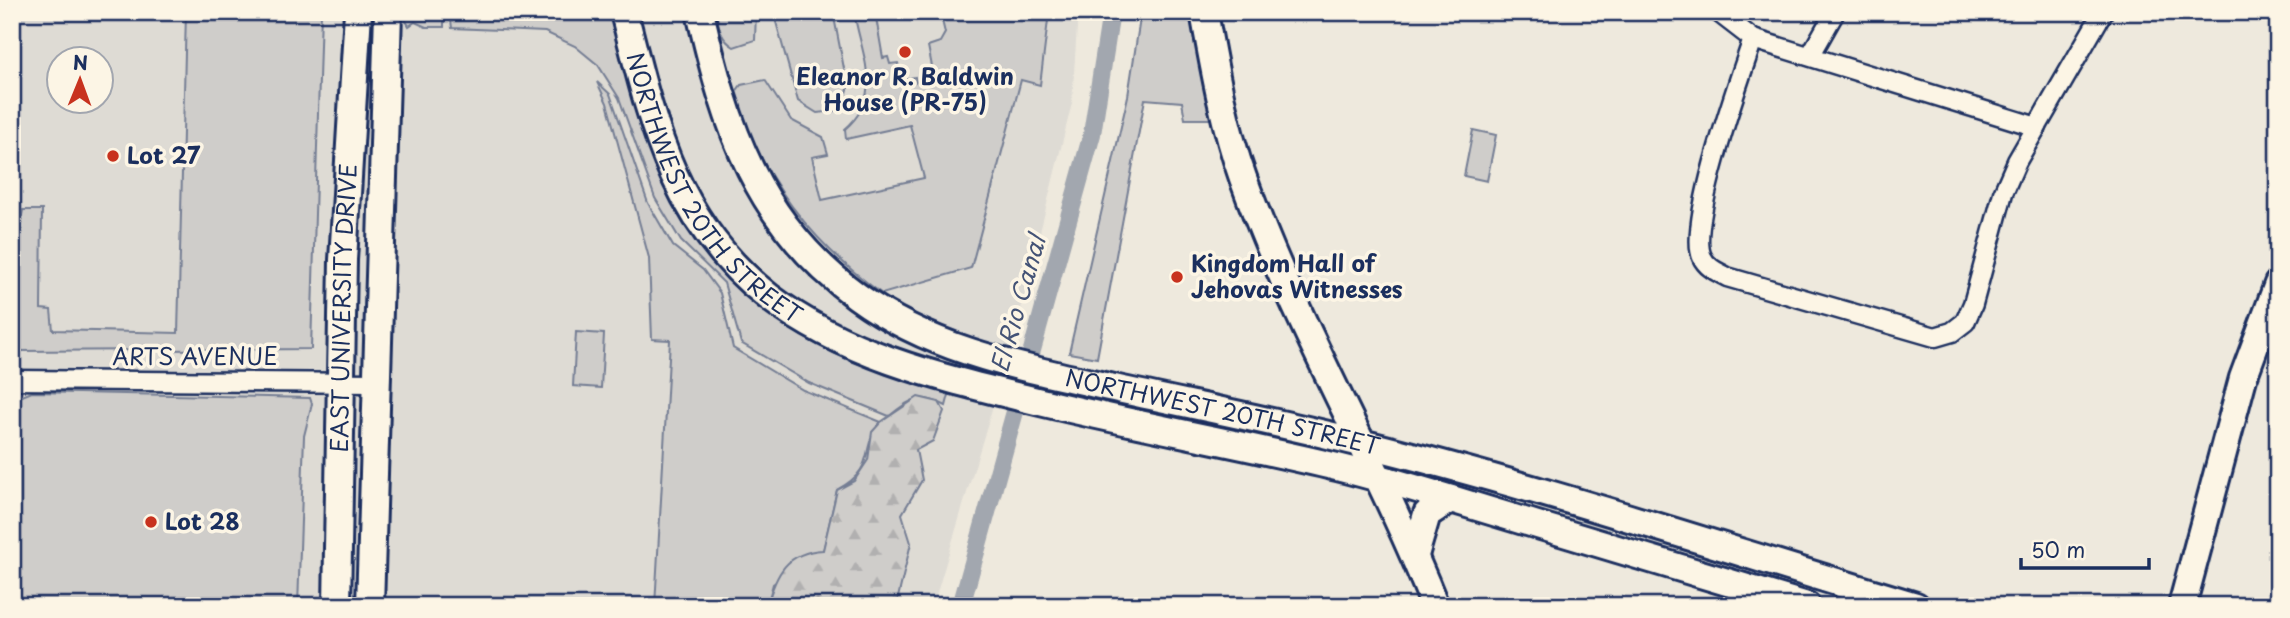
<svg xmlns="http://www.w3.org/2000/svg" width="2290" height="618" viewBox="0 0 2290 618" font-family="'Playpen Sans',sans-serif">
<defs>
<pattern id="forest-firs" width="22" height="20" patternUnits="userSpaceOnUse" patternTransform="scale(1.75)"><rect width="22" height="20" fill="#cfcdca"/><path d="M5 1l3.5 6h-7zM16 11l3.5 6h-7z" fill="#b1b0b0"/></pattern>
</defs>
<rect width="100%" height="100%" fill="#eee9dd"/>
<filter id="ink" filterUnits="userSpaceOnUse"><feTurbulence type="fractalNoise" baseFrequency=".0143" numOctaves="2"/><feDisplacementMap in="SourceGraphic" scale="14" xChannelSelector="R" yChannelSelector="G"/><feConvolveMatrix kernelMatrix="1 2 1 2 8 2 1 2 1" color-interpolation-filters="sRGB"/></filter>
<g filter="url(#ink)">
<path fill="#dedbd4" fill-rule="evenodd" d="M12,12H1078L1072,103L1016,329L933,606H12ZM60,60H102V102H60Z"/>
<g fill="#cfcdca" stroke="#757e94" stroke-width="2">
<path d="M186,12H321L311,349L17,351L19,231L23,210H42L41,309L51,310L53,330L178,333Z"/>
<path d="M401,12H444V27H426L415,22L409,26Z"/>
<path d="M450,12H614C626,70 637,128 662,181C678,214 701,240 726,266C742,282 757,301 774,316C824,358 889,375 950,391L946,406C918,392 912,399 889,416L809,383L741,343L724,283L681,241L655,198L619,98L598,65L575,46L545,32L452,28Z"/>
<path d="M716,12H756L755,40L734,47C720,39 719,27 716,12Z"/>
<path d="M777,12H833L848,89L846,97L835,111L817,113L798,101L776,22Z"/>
<path d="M854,12H875L883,58L888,57L890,64L898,63L902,80L915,77L916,82L934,77L928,46L940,42L945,33L940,12H1049L1040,85L1021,80L971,268L882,294C811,242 760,177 735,93L741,85L765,80L791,120L823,137L828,154L812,157L822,200L924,178L910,125L846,139L845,129C885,95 861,55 854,12Z"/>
<path d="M1141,12H1195L1213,119H1185L1182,102L1145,99L1097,358L1069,353L1128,96Z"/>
<path d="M597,82L610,94L648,203L673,246L703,270L720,293L733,348L803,390L881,422C858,449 879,467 837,490L823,551L773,584L767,606H655L670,340L652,339L649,258L607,103Z"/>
<path d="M1473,130L1496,135L1487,181L1464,176Z"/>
<path d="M576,332L604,334L601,388L573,386Z"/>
<path d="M32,392L310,398L312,404L304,436L298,606H12V400Z"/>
</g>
<path fill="url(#forest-firs)" stroke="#757e94" stroke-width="2" d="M918,397L939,402L944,411L933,441L916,450L922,480L902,514L911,543L896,606H767C776,573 787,552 823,550L837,490L854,481L868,460L872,432L881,422Z"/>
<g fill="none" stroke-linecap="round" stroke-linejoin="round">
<path stroke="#a2a7af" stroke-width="18" d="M961,606L1092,134L1111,12"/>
<g stroke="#1b2f5e" stroke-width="23">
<g id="street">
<path d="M1718,12L1753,39L2037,127"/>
<path d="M1753,39C1740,78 1687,225 1702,257C1707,268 1718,272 1727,277L1935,337L1952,332L1965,322L1973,304L2003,193L2017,161L2103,12"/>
<path d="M1810,56L1835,12"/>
<path d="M12,380L377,383"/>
</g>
</g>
<g stroke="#1b2f5e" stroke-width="32">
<g id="secondary">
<path id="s1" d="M624,12C652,123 673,222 769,297C844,354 934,376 1024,398C1128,424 1233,442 1337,467C1403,483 1469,505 1534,524C1625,552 1716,578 1807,606"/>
<path id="s2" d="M700,12C726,127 757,223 857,296C932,351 1024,368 1114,388C1196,406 1279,422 1361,443C1548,489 1732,551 1916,606"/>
<path d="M1204,12C1214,68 1224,125 1243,178C1296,326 1377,461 1435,606"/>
<path d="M1415,555L1427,514L1450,499"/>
<path id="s3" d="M337,606L343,260L358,12"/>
<path d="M370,606L388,12"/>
<path d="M2182,606L2243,378L2278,284"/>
</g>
</g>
<use href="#street" stroke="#fcf5e5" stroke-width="18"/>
<use href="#secondary" stroke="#fcf5e5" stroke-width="26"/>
</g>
</g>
<g fill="#c8321e" stroke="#fcf5e5" stroke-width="2.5">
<circle cx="905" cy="52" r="7"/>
<circle cx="113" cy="156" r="7"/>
<circle cx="1177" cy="277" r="7"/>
<circle cx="151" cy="522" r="7"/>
</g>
<g text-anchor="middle" stroke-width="7" stroke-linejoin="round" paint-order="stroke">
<g font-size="23" font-weight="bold" fill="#1b2f5e" stroke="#fcf5e5" text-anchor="start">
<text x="905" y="85" text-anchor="middle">Eleanor R. Baldwin<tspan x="905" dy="26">House (PR-75)</tspan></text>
<text x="127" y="164">Lot 27</text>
<text x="1191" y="272">Kingdom Hall of<tspan x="1191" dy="26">Jehovas Witnesses</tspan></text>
<text x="165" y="530">Lot 28</text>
</g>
<g font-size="23" fill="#1b2f5e" stroke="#fcf5e5">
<text dy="8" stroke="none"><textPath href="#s1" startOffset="203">NORTHWEST 20TH STREET</textPath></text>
<text dy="8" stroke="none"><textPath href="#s3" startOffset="298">EAST UNIVERSITY DRIVE</textPath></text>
<text x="195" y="365">ARTS AVENUE</text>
<text dy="8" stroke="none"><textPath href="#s2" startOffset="719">NORTHWEST 20TH STREET</textPath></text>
</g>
<g font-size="24" font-style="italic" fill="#445376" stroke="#fcf5e5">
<text transform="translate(1019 304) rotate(-74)" y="8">El Rio Canal</text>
</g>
</g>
<rect width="2290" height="618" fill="none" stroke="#fcf5e5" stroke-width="42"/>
<rect x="21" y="21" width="2248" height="576" fill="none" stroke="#1b2f5e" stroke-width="2.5" filter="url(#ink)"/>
<g transform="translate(80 80) rotate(1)"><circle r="33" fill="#fcf5e5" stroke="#a2a6af" stroke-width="2"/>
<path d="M0-5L12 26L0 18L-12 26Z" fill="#c8321e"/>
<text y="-10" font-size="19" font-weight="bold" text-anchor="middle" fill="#1b2f5e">N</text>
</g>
<path d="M2021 558v10h128v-10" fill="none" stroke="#1b2f5e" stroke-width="3.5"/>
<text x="2031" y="558" font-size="21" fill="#1b2f5e" stroke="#fcf5e5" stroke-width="5" paint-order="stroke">50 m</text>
</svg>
